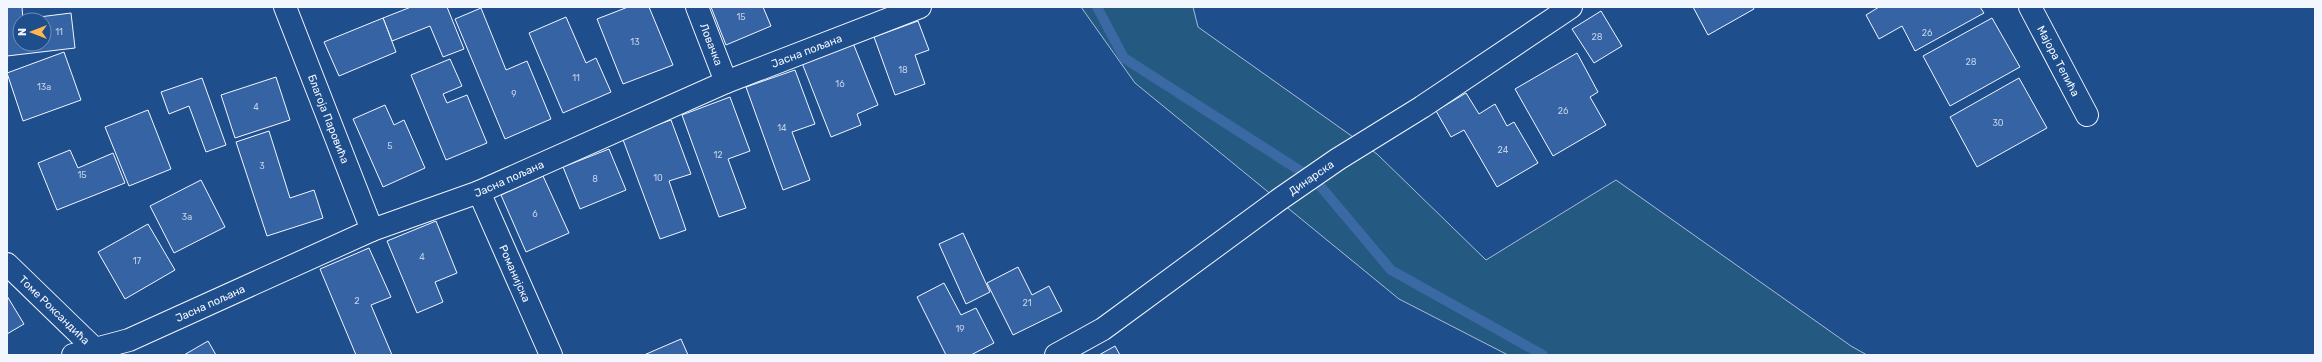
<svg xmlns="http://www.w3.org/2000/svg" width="2322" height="362" viewBox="0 0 2322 362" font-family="Rubik,sans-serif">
<rect width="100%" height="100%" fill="#1f4e8c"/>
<path fill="#245a82" stroke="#a8bbd7" d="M1081,7H1193L1198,27L1377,154L1486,260L1616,180L1851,346L1867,355H1508L1399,299L1135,83Z"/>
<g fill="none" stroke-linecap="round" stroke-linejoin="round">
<path stroke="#3b69a3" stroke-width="10" d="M1097,7L1124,58L1316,181L1391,270L1543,355"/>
</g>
<g fill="#3563a3" stroke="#f2f6ff" fill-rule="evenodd">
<path d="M7,7H22L23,19L71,13L75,48L7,56ZM20,20H44V44H20Z"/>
<path d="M411,7H447L464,49L443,57L430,26L392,41L383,18Z"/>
<path d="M628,7H649L673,65L623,84L597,19Z"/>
<path d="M711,7H763L771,26L726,45Z"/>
<path d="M1693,7H1753L1754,9L1708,35Z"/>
<path d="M1879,7H1980L1984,13L1915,51L1902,26L1879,39L1866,15Z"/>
<path d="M481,8L506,70L527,61L551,119L505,139L455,19Z"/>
<path d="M1601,11L1622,46L1594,63L1572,29Z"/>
<path d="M566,17L586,63L596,58L611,92L563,113L529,33Z"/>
<path d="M383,18L396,52L339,76L324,42Z"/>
<path d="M1992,18L2020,67L1950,106L1923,56Z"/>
<path d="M918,21L929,50L915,55L925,84L895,95L874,37Z"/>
<path d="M853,43L878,105L857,114L861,125L831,137L802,63Z"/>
<path d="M64,52L81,100L23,121L7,73Z"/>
<path d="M1577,53L1598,92L1590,97L1606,125L1553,156L1515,89Z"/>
<path d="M450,59L462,86L443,94L447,103L467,95L487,143L446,160L411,75Z"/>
<path d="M795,70L815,124L792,132L810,180L783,190L746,87Z"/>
<path d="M276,77L290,120L235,138L221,95Z"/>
<path d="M202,78L226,145L206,152L189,106L169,114L161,92Z"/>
<path d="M2019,78L2047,128L1977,167L1950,117Z"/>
<path d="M1466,93L1479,114L1495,104L1507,126L1514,122L1538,163L1497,187L1464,130L1451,137L1436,111Z"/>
<path d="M730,97L750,151L728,159L746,208L719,217L682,115Z"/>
<path d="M385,105L394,125L404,120L425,168L383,187L353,119Z"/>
<path d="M148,110L171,169L129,186L105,127Z"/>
<path d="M671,120L691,174L669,181L686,230L660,239L622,137Z"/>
<path d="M269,131L290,198L314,190L323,218L267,236L236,142Z"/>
<path d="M609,149L626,190L580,209L563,167Z"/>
<path d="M70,150L78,168L113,153L125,183L57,210L38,163Z"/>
<path d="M543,176L569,233L526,252L501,195Z"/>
<path d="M201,180L225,227L174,253L150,206Z"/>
<path d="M436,221L457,273L435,282L443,302L417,313L387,241Z"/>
<path d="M148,224L175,270L125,299L98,252Z"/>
<path d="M963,233L990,292L966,304L939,244Z"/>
<path d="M369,248L391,297L371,305L392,355H356L320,269Z"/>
<path d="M1018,267L1032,295L1049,286L1062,311L1013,335L987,283Z"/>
<path d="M944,283L961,315L976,308L994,343L971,355H946L917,297Z"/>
<path d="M7,296L24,324L7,334Z"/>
<path d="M681,339L688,355H644Z"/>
<path d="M208,341L216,355H184Z"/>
<path d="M1115,346L1120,355H1099Z"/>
</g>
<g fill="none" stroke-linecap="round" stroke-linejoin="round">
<g stroke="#f2f6ff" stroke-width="24">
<g id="minor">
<path id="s1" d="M285,7L372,230"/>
<path id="s2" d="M697,7L726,82"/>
<path id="s3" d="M2030,7L2087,115"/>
<path id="s4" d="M479,192L551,355"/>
<path id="s5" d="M7,264L101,355"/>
<path id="s6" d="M73,355L129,340L372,230L479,192L726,82L920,7"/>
<path id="s7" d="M1056,355L1103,329L1280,199L1338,159L1422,107L1571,7"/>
</g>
</g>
<use href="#minor" stroke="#1f4e8c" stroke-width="22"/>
</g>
<g text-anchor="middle" stroke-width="3" stroke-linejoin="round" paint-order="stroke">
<g font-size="9" fill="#c3d1e8">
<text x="741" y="20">15</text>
<text x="59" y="35">11</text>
<text x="1927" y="36">26</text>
<text x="1597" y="40">28</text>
<text x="635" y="45">13</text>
<text x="1971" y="65">28</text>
<text x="903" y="73">18</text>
<text x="576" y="81">11</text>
<text x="840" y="87">16</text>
<text x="44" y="90">13a</text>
<text x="514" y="97">9</text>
<text x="256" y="110">4</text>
<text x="1563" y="114">26</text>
<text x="1998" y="126">30</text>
<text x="782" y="131">14</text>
<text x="390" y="149">5</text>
<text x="1503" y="153">24</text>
<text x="718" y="158">12</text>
<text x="262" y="169">3</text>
<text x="82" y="178">15</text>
<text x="658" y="181">10</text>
<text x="595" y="182">8</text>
<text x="535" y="217">6</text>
<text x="187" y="220">3a</text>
<text x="422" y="260">4</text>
<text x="137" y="264">17</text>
<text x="357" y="304">2</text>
<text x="1027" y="306">21</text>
<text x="960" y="332">19</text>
</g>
<g font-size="11" fill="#f2f6ff" stroke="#1f4e8c">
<text dy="4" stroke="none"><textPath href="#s2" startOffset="40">Ловачка</textPath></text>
<text dy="4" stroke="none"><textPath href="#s6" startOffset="795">Јасна пољана</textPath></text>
<text dy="4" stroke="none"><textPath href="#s3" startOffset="61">Мајора Тепића</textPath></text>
<text dy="4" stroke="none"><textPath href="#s1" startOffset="120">Благоја Паровића</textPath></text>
<text dy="4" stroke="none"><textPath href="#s7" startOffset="311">Динарска</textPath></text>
<text dy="4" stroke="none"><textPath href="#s6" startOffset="471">Јасна пољана</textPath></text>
<text dy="4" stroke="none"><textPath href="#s4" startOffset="89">Романијска</textPath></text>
<text dy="4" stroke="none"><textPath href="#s6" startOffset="147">Јасна пољана</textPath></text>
<text dy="4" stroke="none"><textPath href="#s5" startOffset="66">Томе Роксандића</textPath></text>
</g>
</g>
<rect width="2322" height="362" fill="none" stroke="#f2f6ff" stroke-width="16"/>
<g transform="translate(32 32) rotate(270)"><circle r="19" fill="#1f4e8c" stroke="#7391ba"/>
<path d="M0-3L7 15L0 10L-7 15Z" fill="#ffb74d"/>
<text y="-6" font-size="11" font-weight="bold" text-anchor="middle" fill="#f2f6ff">N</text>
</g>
</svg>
